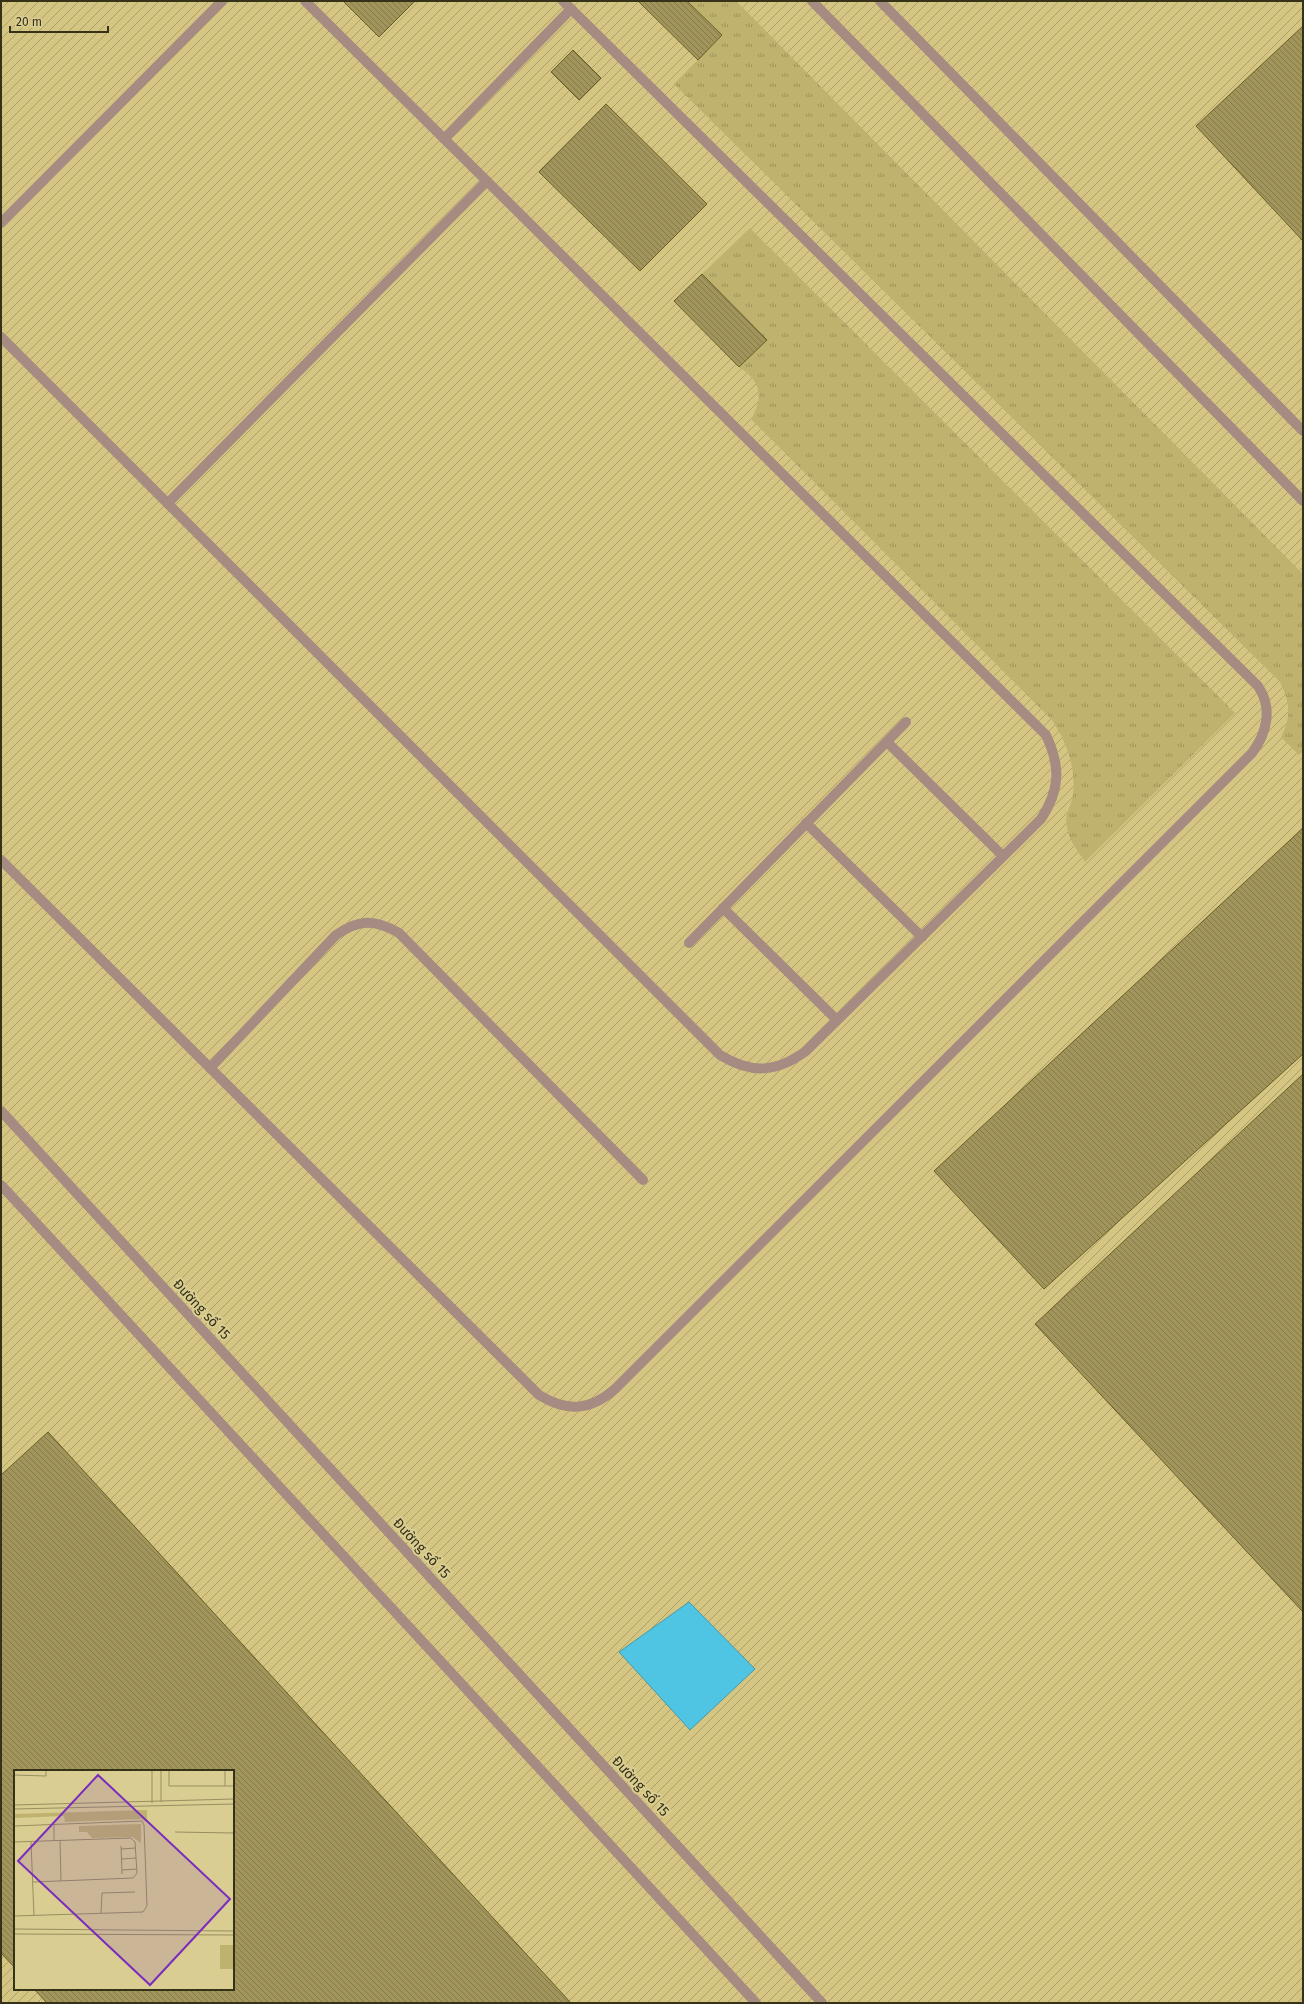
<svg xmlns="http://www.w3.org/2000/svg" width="1304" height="2004" viewBox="0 0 1304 2004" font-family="'Fira Sans',sans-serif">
<defs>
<pattern id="industrial-furrows" width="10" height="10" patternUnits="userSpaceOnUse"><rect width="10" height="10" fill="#d4c682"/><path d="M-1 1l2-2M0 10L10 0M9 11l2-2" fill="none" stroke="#ada16a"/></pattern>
<pattern id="grass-tufts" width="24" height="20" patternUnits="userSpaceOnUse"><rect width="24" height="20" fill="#bfb16e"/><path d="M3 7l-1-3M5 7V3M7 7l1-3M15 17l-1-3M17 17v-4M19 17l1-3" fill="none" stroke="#9c915a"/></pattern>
<pattern id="building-back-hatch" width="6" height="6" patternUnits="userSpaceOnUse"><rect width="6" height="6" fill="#a1955b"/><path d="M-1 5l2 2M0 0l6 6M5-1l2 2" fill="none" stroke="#847a4a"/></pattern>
</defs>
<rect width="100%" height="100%" fill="#d9cd91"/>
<path fill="url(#industrial-furrows)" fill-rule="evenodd" d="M1,1H1303V2003H1ZM15,1771H233V1989H15Z"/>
<g fill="url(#grass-tufts)">
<path d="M687,1H736L1303,574V751L1299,755L1281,737C1292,717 1290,700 1279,681L674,84L722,35Z"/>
<path d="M750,228L1235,713L1085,862C1078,851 1069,841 1067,827C1064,814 1071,807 1073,795C1076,767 1067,743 1052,720L751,419C764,397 761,381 739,367L767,340L702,274Z"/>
</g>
<path fill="#50c5e3" stroke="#4899a6" d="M689,1602L755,1669L690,1730L619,1652Z"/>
<g fill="url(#building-back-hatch)" stroke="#6a5e25">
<path d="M343,1H415L379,37Z"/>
<path d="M638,1H687L722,35L698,60Z"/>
<path d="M1303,26V241L1196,126Z"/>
<path d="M573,50L601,78L579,100L551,72Z"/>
<path d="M606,104L707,204L640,271L539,172Z"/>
<path d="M702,274L767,340L739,367L674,301Z"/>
<path d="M1303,828V1054L1044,1289L934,1171Z"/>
<path d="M1303,1074V1612L1035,1324Z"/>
<path d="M48,1432L571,2003H47L34,1989H233V1771H15V1968L1,1953V1475Z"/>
</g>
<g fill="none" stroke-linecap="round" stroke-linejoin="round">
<g stroke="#a68b82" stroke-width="10">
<path d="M444,139L571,9"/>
<path d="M1,223L222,1"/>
<path d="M1,337L720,1055C751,1074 776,1073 806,1051L1041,819C1060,790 1061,767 1046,735L305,1"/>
<path d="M168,503L487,181"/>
<path d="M887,742L1003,856"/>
<path d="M806,823L922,937"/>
<path d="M1,860L539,1395C567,1412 590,1411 615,1389L1252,753C1267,733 1273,708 1258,686L563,1"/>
<path d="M723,908L837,1020"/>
<path d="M689,943L906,722"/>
<path d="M210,1068L336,935C359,919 375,919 399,933L643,1180"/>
</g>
<g stroke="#a68b82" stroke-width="10">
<path d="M1,1111L822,2003"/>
<path d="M1,1185L756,2003"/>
</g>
<g stroke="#a68b82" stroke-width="10">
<path d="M812,1L1303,501"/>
<path d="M880,1L1303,431"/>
</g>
</g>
<g text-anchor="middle" stroke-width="4" stroke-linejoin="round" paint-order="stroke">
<g font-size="14" fill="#363119" stroke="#d9cd91">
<text transform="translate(202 1309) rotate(47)" y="5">Đường số 15</text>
<text transform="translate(422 1548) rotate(47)" y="5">Đường số 15</text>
<text transform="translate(641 1786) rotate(47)" y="5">Đường số 15</text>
</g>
</g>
<g transform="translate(14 1770)">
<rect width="220" height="220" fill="#d9cd91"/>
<path d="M133,40V52L127,49L51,52L50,46L0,48V44ZM127,54V73L118,67L78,68L73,62H65V56ZM206,175H220V199H206Z" fill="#bfb16e"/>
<path fill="none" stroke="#988f61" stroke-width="1" d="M155,1V16H220M0,5L32,6V1M211,16V1M147,32V1M138,33V1M0,35L220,29M0,39L220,34M40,54V71M0,56L128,51L130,55L133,136L129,142L0,146M161,62L220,63M46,70L47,111M0,72L117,68L121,72L123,103L119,108L19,112M17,72L20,146M107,76L108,104M107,79L122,78M108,89L122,88M108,100L123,99M87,143L88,123L121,122M0,159L220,161M0,164L220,165"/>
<path fill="#7b2cbf" fill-opacity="0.15" stroke="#7b2cbf" stroke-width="2" d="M84,5L216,129L136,215L4,91Z"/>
<rect width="220" height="220" fill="none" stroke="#363119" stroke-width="2"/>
</g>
<rect width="1304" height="2004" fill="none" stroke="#363119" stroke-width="4"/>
<path d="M10 26v6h98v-6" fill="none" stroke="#363119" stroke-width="2"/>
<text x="16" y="26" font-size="12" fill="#363119" stroke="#d9cd91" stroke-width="3" paint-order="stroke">20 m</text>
</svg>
